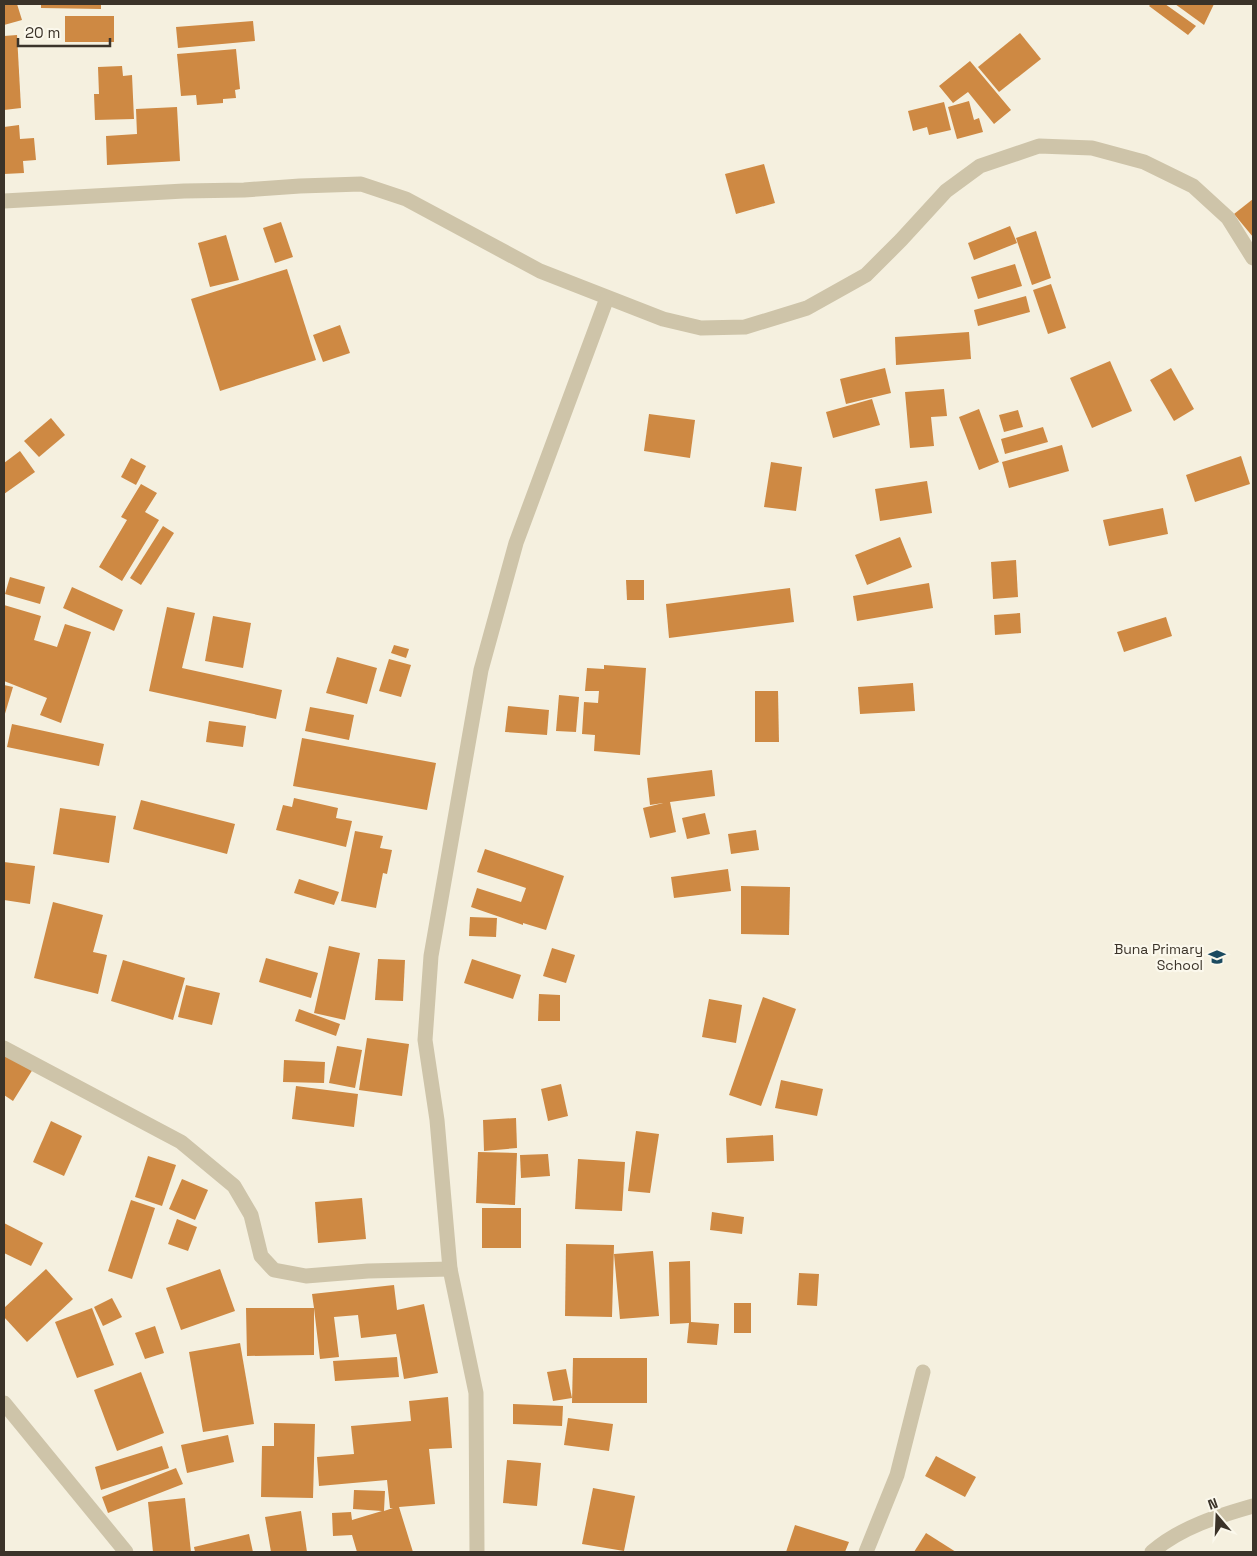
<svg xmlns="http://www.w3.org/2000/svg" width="1257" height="1556" viewBox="0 0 1257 1556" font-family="'Space Grotesk',sans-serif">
<rect width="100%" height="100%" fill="#f5f0df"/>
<g fill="#ce8943">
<path d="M4,4H17L22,20L4,25Z"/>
<path d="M41,4H101V9L41,8Z"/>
<path d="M1151,4H1165L1196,26L1188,35L1149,6Z"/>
<path d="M1175,4H1214L1204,25Z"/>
<rect x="65" y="16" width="49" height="26"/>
<path d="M253,21L255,41L178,48L176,27Z"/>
<path d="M1020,33L1041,59L999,92L978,67Z"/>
<path d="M17,35L21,108L4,110V36Z"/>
<path d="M236,49L240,89L235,90L236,98L223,99V103L197,105L196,95L181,96L177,54Z"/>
<path d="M970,61L1011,110L994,124L968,92L953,103L939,86Z"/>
<path d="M122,66L123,76L132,75L134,119L95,120L94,94H99L98,67Z"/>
<path d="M969,101L974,120L979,118L983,132L957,139L948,107Z"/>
<path d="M944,102L951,130L929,135L927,127L913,131L908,111Z"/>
<path d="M177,107L180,161L107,165L106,136L137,134L136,109Z"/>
<path d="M19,125L20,139L34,138L36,160L23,161L24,173L4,174V127Z"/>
<path d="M764,164L775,203L736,214L725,174Z"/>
<path d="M1253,199V237L1234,214Z"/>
<path d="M281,222L293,257L275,263L263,228Z"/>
<path d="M1010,226L1017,243L974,260L968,243Z"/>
<path d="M1036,231L1051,278L1032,285L1016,238Z"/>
<path d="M226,235L239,280L210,287L198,243Z"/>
<path d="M1015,264L1022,286L978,299L971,277Z"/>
<path d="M287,269L316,360L220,391L191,299Z"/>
<path d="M1051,284L1066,328L1048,334L1033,290Z"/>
<path d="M1026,296L1030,312L978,326L974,310Z"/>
<path d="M340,325L350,353L323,362L313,335Z"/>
<path d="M969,332L971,359L896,365L895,337Z"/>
<path d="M1110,361L1132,411L1092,428L1070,378Z"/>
<path d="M885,368L891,393L846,404L840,379Z"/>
<path d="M1171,368L1194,409L1174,421L1150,380Z"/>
<path d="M944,389L947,416L931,417L934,446L910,448L905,392Z"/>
<path d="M872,399L880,425L833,438L826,412Z"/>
<path d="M979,409L999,462L979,470L959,417Z"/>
<path d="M1018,410L1023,427L1004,432L999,415Z"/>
<path d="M649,414L695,420L690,458L644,451Z"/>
<path d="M51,418L65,435L39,457L24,441Z"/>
<path d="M1043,427L1048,442L1005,454L1001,439Z"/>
<path d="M1062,445L1069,471L1009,488L1002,462Z"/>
<path d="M20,451L35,472L4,494V463Z"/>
<path d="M1241,456L1250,484L1195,502L1186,475Z"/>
<path d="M131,458L146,466L136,485L121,477Z"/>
<path d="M771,462L802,467L796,511L764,507Z"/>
<path d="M927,481L932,513L880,521L875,489Z"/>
<path d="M141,484L157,493L145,512L159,520L122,581L99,567L127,520L121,517Z"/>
<path d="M1163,508L1168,534L1109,546L1103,520Z"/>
<path d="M163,526L174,533L141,585L130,578Z"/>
<path d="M900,537L912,567L867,585L855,555Z"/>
<path d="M1016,560L1018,597L993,599L991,562Z"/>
<path d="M10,577L45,587L40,604L5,594Z"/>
<path d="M626,580H644V600H627Z"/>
<path d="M929,583L933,608L857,621L853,596Z"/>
<path d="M72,587L123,610L114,631L63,608Z"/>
<path d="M790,588L794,622L669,638L666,604Z"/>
<path d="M4,605L41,616L34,640L57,647L65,624L91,632L61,723L40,715L47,698L4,681Z"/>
<path d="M167,607L195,613L182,668L282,690L276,719L149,691Z"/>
<path d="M1020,613L1021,633L995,635L994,615Z"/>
<path d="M213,616L251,623L243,668L205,661Z"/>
<path d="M1166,617L1172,636L1124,652L1117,632Z"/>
<path d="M394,645L409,649L406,658L391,653Z"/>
<path d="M337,657L377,668L367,704L326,693Z"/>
<path d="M389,659L411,665L401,697L379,691Z"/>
<path d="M604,665L646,668L640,755L594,751L595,735L582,734L584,702L598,703L599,691H585L587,668L604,669Z"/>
<path d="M913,683L915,711L860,714L858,687Z"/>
<path d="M4,685L13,687L4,717Z"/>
<path d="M755,691H778L779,742H755Z"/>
<path d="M559,695L579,697L576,732L556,731Z"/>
<path d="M508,706L549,710L547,735L505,732Z"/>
<path d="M310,707L354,715L349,740L305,731Z"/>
<path d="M209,721L246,726L243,747L206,742Z"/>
<path d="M12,724L104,744L99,766L7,747Z"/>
<path d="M302,738L436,763L427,810L293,786Z"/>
<path d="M712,770L715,796L670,802L676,832L650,838L643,808L663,803L650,805L647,778Z"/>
<path d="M294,798L338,808L336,818L352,821L346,847L276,830L283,805L292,807Z"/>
<path d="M141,800L235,824L227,854L133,829Z"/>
<path d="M60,808L116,816L109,863L53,854Z"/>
<path d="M705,813L710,834L687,839L682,818Z"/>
<path d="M756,830L759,850L731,854L728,834Z"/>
<path d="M355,831L383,836L380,848L392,850L387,874L383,873L376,908L341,901Z"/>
<path d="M485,849L564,876L546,930L523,923V925L471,907L477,888L521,902L526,888L477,872Z"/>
<path d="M4,862L35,866L30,904L4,900Z"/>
<path d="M728,869L731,891L674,898L671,877Z"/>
<path d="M299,879L339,892L334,905L294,893Z"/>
<path d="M741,886L790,887L789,935L741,934Z"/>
<path d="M53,902L103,915L93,952L107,955L98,994L34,978Z"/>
<path d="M470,917L497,918L496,937L469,936Z"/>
<path d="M329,946L360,953L345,1020L314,1013Z"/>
<path d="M552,948L575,955L566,983L543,976Z"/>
<path d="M266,958L318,973L311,998L259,982Z"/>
<path d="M378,959L405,960L403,1001L375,1000Z"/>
<path d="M472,959L521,975L513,999L464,983Z"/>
<path d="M123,960L185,978L173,1020L111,1001Z"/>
<path d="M186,985L220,993L212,1025L178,1017Z"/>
<path d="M539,994L560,995V1021H538Z"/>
<path d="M763,997L796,1009L761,1106L729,1095Z"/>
<path d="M709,999L742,1005L736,1043L702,1037Z"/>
<path d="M299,1009L340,1024L336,1036L295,1021Z"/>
<path d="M367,1038L409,1044L402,1096L359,1090Z"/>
<path d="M337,1046L362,1050L355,1088L329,1083Z"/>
<path d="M4,1051L33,1069L13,1101L4,1095Z"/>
<path d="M284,1060L325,1062L324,1083L283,1082Z"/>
<path d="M781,1080L823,1089L817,1116L775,1108Z"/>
<path d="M561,1084L568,1116L548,1121L541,1089Z"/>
<path d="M296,1086L358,1094L354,1127L292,1119Z"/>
<path d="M516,1118L517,1148L484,1151L483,1120Z"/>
<path d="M51,1121L82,1136L64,1176L33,1162Z"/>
<path d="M636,1131L659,1134L650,1193L628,1191Z"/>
<path d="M773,1135L774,1161L727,1163L726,1138Z"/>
<path d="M478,1152L517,1153L515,1205L476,1203Z"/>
<path d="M548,1154L550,1176L521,1178L520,1155Z"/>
<path d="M148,1156L176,1165L162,1206L135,1197Z"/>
<path d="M578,1159L625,1162L622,1211L575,1209Z"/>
<path d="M182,1179L208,1190L195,1220L169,1209Z"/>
<path d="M362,1198L366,1239L318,1243L315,1202Z"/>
<path d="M131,1200L155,1208L132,1279L108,1271Z"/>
<rect x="482" y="1208" width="39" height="40"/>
<path d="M712,1212L744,1217L742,1234L710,1230Z"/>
<path d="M177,1219L197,1227L188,1251L168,1244Z"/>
<path d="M4,1223L43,1243L31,1266L4,1253Z"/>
<path d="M566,1244L614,1245L612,1317L565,1316Z"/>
<path d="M653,1251L659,1316L620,1319L614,1254Z"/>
<path d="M690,1261L691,1322L719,1324L717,1345L687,1343L689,1323L670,1324L669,1262Z"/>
<path d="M46,1269L73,1299L27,1342L4,1317V1308Z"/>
<path d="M220,1269L235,1311L181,1330L166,1288Z"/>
<path d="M799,1273L819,1274L817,1306L797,1305Z"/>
<path d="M394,1285L397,1310L424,1304L438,1373L404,1379L396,1334L361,1338L358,1315L334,1317L339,1357L320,1359L314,1308V1355L247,1356L246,1308H314L312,1294Z"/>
<path d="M112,1298L122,1317L103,1326L94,1307Z"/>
<rect x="734" y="1303" width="17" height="30"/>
<path d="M92,1308L114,1365L77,1378L55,1322Z"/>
<path d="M155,1326L164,1353L145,1359L135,1333Z"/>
<path d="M240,1343L254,1424L203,1432L189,1352Z"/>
<path d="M397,1357L399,1377L335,1381L333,1361Z"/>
<path d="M573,1358H647V1403H572Z"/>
<path d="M566,1369L572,1398L553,1401L547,1372Z"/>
<path d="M141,1372L164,1433L117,1451L94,1390Z"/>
<path d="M448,1397L452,1448L429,1449L435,1504L399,1507L413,1552H357L352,1535L333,1536L332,1513L351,1512L352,1520L382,1511L353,1509L354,1490L385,1491L384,1511L393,1508H390L387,1480L319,1486L317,1457L354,1454L351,1426L411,1421L409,1401Z"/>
<path d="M513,1404L563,1406L562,1426L513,1424Z"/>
<path d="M568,1418L613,1424L609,1451L564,1445Z"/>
<path d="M274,1423L315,1424L313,1498L261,1497L262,1446H274Z"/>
<path d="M228,1435L234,1462L187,1473L181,1445Z"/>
<path d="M162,1446L169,1468L101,1490L95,1467Z"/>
<path d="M936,1456L976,1477L965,1497L925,1476Z"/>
<path d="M507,1460L541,1463L537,1506L503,1503Z"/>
<path d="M176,1468L183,1484L108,1513L102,1497Z"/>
<path d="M593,1488L635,1496L624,1551L582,1544Z"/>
<path d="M185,1498L191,1552H153L148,1502Z"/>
<path d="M301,1511L307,1552H271L265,1517Z"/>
<path d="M795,1525L849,1542L845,1552H786Z"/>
<path d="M926,1533L956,1552H914Z"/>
<path d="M249,1534L253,1552H195L194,1547Z"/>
</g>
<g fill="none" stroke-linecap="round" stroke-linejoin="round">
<g stroke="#cec4a9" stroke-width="15">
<path d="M4,201L184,191L244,190L300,186L361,184L406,199L540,271L663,319L701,328L745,327L807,308L866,275L901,240L946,191L980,166L1039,146L1092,148L1144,162L1193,186L1228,218L1253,258"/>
<path d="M4,1048L181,1142L234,1186L251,1215L261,1256L274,1270L306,1276L368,1271L450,1269"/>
<path d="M4,1403L126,1552"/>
<path d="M477,1552L476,1393L450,1269L437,1120L425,1040L431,956L481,670L516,543L607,298"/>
<path d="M866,1552L897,1475L923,1372"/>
<path d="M1152,1552C1181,1527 1218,1516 1253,1506"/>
</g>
</g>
<defs>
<g id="school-bare" transform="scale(1.35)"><path d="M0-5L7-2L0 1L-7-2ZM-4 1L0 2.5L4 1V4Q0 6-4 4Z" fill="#1b4a60" stroke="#fbf8ec" stroke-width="2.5" paint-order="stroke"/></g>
</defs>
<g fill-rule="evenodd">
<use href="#school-bare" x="1217" y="957"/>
</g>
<g text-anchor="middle" stroke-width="4.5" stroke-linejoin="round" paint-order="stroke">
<g font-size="14" fill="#3b3329" stroke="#fbf8ec" text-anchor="end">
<text x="1203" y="954">Buna Primary<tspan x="1203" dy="16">School</tspan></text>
</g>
</g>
<rect width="1257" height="1556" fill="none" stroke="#3b3329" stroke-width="10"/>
<g transform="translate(1217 1516) rotate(341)" stroke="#fbf8ec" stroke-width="4" paint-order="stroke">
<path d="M0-4L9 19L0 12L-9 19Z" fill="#3b3329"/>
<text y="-8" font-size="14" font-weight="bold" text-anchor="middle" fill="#3b3329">N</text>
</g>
<path d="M18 38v8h92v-8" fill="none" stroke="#3b3329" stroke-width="2.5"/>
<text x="25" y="38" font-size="15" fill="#3b3329" stroke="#fbf8ec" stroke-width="4" paint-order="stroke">20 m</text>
</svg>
